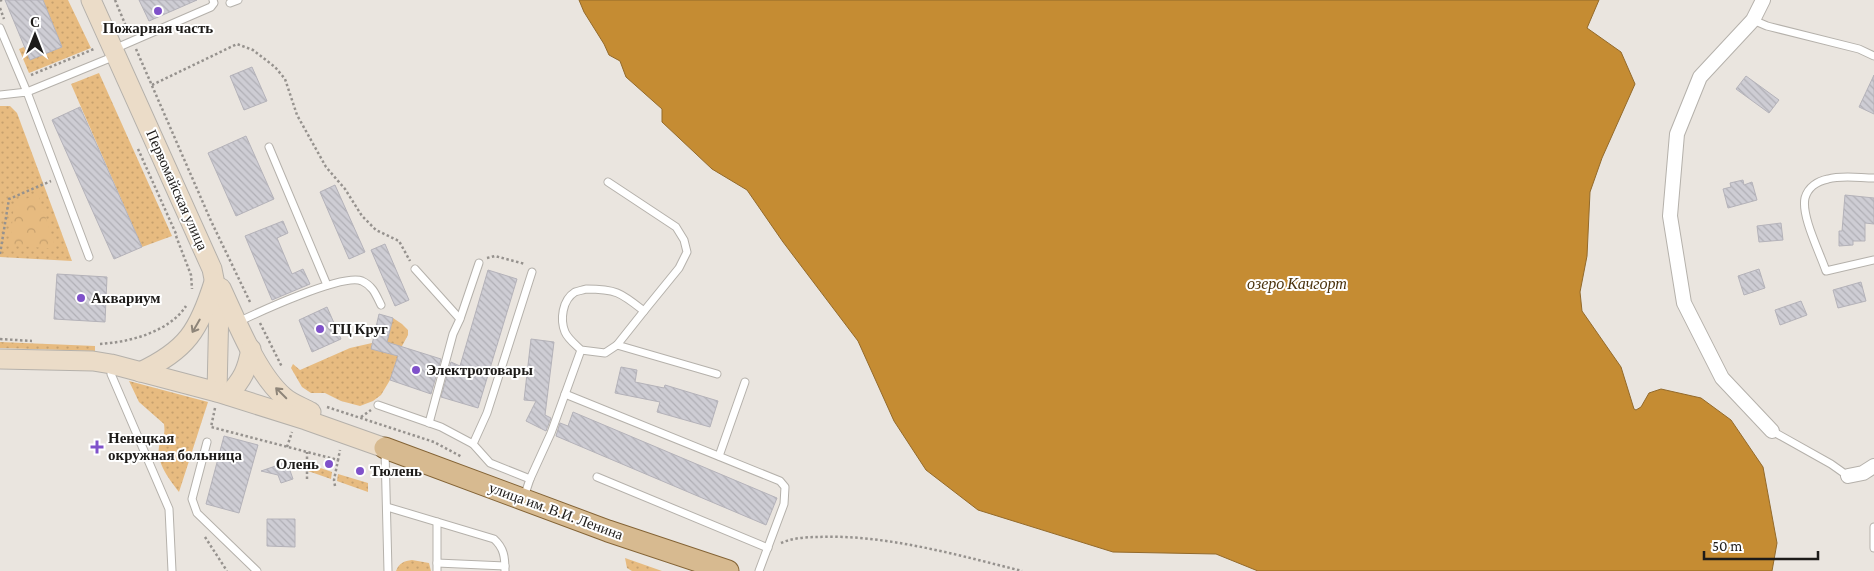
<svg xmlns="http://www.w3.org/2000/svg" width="1874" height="571" viewBox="0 0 1874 571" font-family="'Crimson Pro',serif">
<defs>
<pattern id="grass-dots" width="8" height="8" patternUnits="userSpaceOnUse" patternTransform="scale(1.25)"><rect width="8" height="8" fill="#e7bb80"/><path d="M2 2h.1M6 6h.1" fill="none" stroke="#c6a06e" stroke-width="1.8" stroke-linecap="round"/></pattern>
<pattern id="park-crowns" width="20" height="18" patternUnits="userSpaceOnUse" patternTransform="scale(1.25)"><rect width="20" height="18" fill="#e7bb80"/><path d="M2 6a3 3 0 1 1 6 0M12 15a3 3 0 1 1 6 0" fill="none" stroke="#c6a06e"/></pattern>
<pattern id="building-back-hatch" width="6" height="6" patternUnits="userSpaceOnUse" patternTransform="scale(1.25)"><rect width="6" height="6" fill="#cecdd4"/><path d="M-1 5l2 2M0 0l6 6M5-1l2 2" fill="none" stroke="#b0afb5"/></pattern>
</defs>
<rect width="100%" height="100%" fill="#eae5df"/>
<g fill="url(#grass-dots)">
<path d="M43,0H68L91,48L29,73L19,49L24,47L30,60L62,47Z"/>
<path d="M99,73L172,236L142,247L71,84Z"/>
<path d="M0,106H10L17,113L72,261L0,257Z"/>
<path d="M393,318L402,324L408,330V335L402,346L390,380L381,395L373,401L360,406L341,401L325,393H311L302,387L291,368L293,364L300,370L350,348L372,343L371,349L384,352Z"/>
<path d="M0,342L95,346V351L0,348Z"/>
<path d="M129,381L208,402L179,492C170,480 156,463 159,447C161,437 166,438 164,424L139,402Z"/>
<path d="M309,464L332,472L331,479L308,471Z"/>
<path d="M338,474L368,483V492L337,481Z"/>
<path d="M625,558L662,571H632L627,568Z"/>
<path d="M412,560L429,563L431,571H396C399,563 404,561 412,560Z"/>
</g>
<path fill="url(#park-crowns)" d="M38,194L56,249L10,245L14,204Z"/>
<path fill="#c58c33" stroke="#936a2b" d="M579,0H1599L1587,28L1621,52L1635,84L1602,158L1590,192L1587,256L1580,292L1582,311L1621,367L1634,409L1636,410L1641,407L1649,393L1661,389L1701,398L1731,420L1763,467L1777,543L1772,571H1258L1216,554L1113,552L978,510L926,470L894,421L858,341L783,242L747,190L712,169L662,122V109L626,77L620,61L609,55L604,44L584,12Z"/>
<g fill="url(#building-back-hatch)" stroke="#b4b2b9">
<path d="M5,0H43L62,47L30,60Z"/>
<path d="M139,0H197L149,21Z"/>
<path d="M252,67L267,101L244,110L230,76Z"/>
<path d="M1874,75V114L1859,107Z"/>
<path d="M1746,76L1779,100L1769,113L1736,89Z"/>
<path d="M80,107L142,247L114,259L52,120Z"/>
<path d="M246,136L274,199L236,216L208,153Z"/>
<path d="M1743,180L1744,185L1752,182L1757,200L1728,208L1723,189L1731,187L1730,183Z"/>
<path d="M335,185L365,252L349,259L320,192Z"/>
<path d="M1845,195L1874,198V224L1865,223V241H1853V245L1839,246V231H1842Z"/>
<path d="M283,221L288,233L277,238L292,274L303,269L310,284L272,300L245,236Z"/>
<path d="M1781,223L1783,240L1759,242L1757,226Z"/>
<path d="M385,244L409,300L395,306L371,250Z"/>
<path d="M1759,269L1765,288L1744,295L1738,276Z"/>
<path d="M488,270L517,279L478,408L441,397L451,362L460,366Z"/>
<path d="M57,274L107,277L105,322L54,319Z"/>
<path d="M1861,282L1866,301L1838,308L1833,290Z"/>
<path d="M1801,301L1807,315L1780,325L1775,310Z"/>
<path d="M327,307L341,339L312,352L299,320Z"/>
<path d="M379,314L393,318L387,342L441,359L431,394L390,380L398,356L371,349Z"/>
<path d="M531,339L554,342L545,415L551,418L546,431L526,421L536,401L524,400Z"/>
<path d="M621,367L637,370L635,382L664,388L665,385L718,401L710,427L657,412L660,402L615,393Z"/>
<path d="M573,412L777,498L766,525L556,436L560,423L568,426Z"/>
<path d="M224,436L258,445L239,513L206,504Z"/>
<path d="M287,462L293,479L281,483L278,475L261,471Z"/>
<path d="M267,519H295V547L267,546Z"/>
</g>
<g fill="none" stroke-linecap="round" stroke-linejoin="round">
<g stroke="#b5b1ab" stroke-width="9">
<g id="lane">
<path d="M230,3L238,0"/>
<path d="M1753,20L1767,26L1859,49L1874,56"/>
<path d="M0,28L27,92L115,56"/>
<path d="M114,49L211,7L214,3L213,0"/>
<path d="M0,95L27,92L89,257"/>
<path d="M269,147L327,285"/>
<path d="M1874,178C1860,178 1842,175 1828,179C1818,181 1808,187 1805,198C1801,216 1820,253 1826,271L1874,260"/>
<path d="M608,182L676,227L684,240L687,252L679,268L644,311"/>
<path d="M415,269L460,319L453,334L429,423"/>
<path d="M586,289C617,289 621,293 644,311L617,345L605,353L581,350C576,345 568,339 565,332C560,320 562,300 575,292C578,291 583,290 586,289Z"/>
<path d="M460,319L479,263"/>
<path d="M238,322C259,312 343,273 362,281C373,286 376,295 381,305"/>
<path d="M617,345L717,374"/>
<path d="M111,367V374L169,509L172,571"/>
<path d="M565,394L780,481L785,487L784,504L759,571"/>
<path d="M378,405L441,427L473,444L487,413L532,272"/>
<path d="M1772,431L1831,464L1848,476"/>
<path d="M207,442L192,499L197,513L257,571"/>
<path d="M473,444L490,463L530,479L524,497"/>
<path d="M385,451L388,571"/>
<path d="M719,456L745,382"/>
<path d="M597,477L768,548"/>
<path d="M530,479L551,433L581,350"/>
<path d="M387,507L494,539C504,548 505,557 505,571"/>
<path d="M437,522V571"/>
<path d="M1874,527V548"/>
<path d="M437,563L505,566"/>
</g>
</g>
<g stroke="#b5b1ab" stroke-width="16">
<g id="street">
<path d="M1763,0L1753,20L1700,77L1677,134L1670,216L1684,303L1722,378L1772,431"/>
<path d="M1848,476L1863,473L1874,466"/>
</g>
</g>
<g stroke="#b5b1ab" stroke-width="21">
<g id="secondary">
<path d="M91,0L212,269L219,304L217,392"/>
<path d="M221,288C236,320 257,374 284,397C292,404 302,407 311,412"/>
<path d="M0,359L93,361L111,364L217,392L306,420L385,448"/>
<path d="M140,372C187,350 199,330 214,282"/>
<path d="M228,395C243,379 247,370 251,349"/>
</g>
</g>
<g stroke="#846436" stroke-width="23">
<path id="primary" d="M385,448L608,531L728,571"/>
</g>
<g stroke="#96928e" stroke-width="2.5" stroke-dasharray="2.5 2.5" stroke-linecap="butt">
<path d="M115,0L128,31"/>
<path d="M0,1L2,0"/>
<path d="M0,8L4,19"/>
<path d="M136,49L211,221L251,304"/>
<path d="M31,75L94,49"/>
<path d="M152,85L237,44L253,50L275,67L285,79L297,115L326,167L345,189L362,216L376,230L399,241L410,261"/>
<path d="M138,149L177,236"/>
<path d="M176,236L191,275L192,289"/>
<path d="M0,254L9,199L51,181"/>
<path d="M487,258L495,256L525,264"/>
<path d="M260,323L282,367"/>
<path d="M0,339L32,341"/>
<path d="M100,344C130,342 169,332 186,306"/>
<path d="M327,407L434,442L462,457"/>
<path d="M215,408L211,427L338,460L340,450"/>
<path d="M361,417L371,410"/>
<path d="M287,447L292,432"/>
<path d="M307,479V452"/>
<path d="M335,486L334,480L338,460"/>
<path d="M205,537L227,571"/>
<path d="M781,543C792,538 806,537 818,537C884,534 958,555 1022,571"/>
</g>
<use href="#lane" stroke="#fff" stroke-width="7"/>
<use href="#street" stroke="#fff" stroke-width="14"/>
<use href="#secondary" stroke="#ebdcc8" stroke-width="19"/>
<use href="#primary" stroke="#d7ba90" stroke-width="21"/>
</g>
<defs><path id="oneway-shaft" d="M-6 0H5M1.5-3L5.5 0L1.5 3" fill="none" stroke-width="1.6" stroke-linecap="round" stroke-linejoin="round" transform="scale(1.25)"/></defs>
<g stroke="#8e8579">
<use href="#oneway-shaft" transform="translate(196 326) rotate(120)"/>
<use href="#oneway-shaft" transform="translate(281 393) rotate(-135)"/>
</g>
<g fill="#7f51ca" stroke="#fff" stroke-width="2">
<circle cx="158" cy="11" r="5"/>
<circle cx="81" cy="298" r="5"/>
<circle cx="320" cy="329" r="5"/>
<circle cx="416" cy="370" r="5"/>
<path d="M94.5 439.5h5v5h5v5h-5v5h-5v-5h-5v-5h5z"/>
<circle cx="329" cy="464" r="5"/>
<circle cx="360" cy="471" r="5"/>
</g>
<g text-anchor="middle" stroke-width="4" stroke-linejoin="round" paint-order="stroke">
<g font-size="15" font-weight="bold" fill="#1d1b19" stroke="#fff" text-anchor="start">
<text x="158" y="33" text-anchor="middle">Пожарная часть</text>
<text x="91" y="303">Аквариум</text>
<text x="330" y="334">ТЦ Круг</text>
<text x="426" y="375">Электротовары</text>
<text x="108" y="443">Ненецкая<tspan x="108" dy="17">окружная больница</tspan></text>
<text x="319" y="469" text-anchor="end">Олень</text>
<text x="370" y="476">Тюлень</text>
</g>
<g font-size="15" fill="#1d1b19" stroke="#fff">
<text transform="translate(177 190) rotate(66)" y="5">Первомайская улица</text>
<text transform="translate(556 511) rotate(20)" y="5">улица им. В.И. Ленина</text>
</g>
<g font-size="16" font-style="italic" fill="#4b330e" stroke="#fff">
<text x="1297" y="289">озеро Качгорт</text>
</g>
</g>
<g transform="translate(35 35)" stroke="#ffffff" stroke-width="4" paint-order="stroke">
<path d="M0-4L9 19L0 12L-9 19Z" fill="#1d1b19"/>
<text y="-8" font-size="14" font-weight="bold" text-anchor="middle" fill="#1d1b19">С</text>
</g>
<path d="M1704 551v8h114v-8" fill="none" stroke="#1d1b19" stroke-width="2.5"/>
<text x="1712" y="551" font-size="15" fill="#1d1b19" stroke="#ffffff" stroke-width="4" paint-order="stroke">50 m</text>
</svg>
